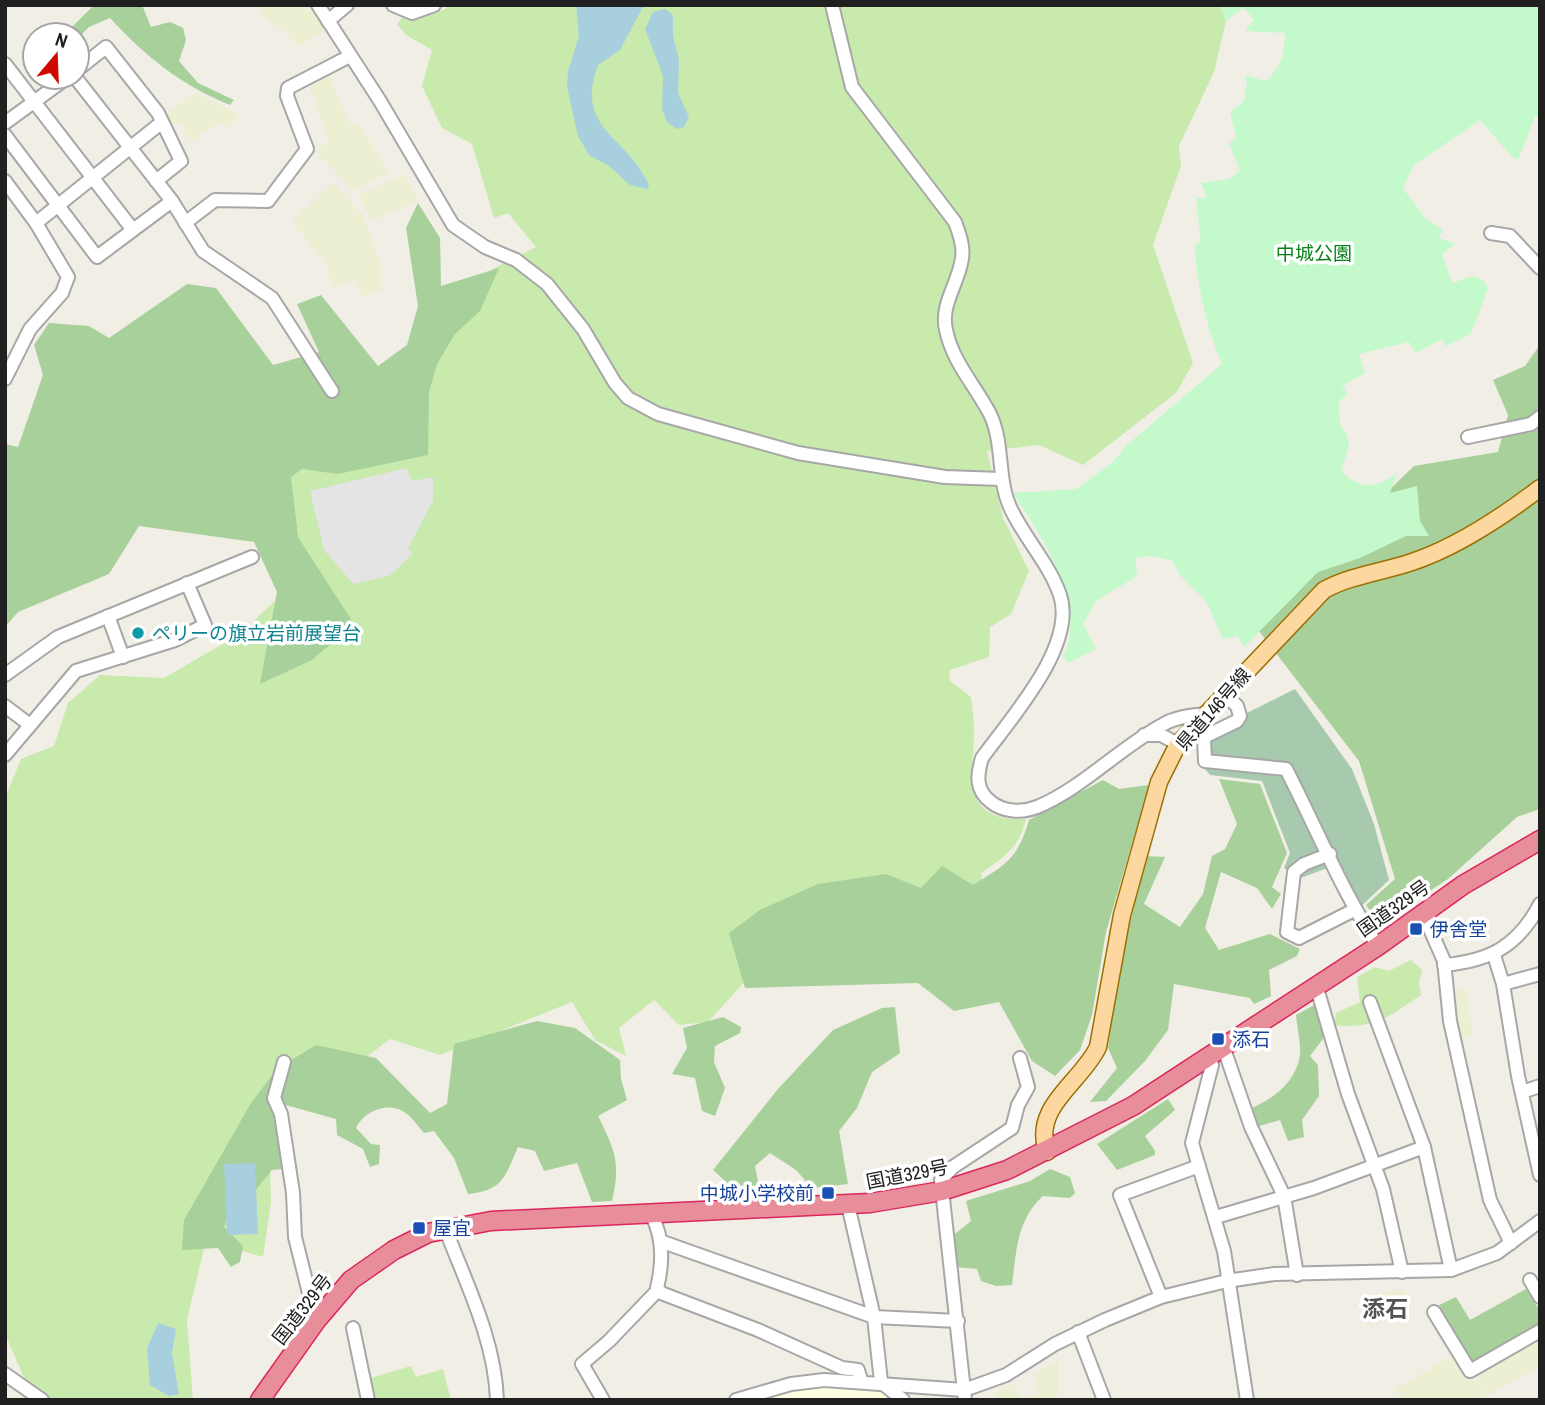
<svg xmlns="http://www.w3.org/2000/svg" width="1545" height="1405" viewBox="0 0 1545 1405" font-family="'Archivo Narrow','Noto Sans JP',sans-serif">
<rect width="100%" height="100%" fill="#f1eee6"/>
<path fill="#feffe1" d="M856,1384L879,1386L895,1400H751L794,1389Z"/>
<g fill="#ecefd2">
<path d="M257,5H309L325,30L298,47L287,32L268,21Z"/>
<path d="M329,74L349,124L361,126L388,173L354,191L316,152L329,140L309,84Z"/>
<path d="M195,93L239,115L230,128L219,123L191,141L180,122L167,128L163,116Z"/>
<path d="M404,175L418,200L373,221L357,196Z"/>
<path d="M333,182L364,217L381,267V291L362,296L355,279L334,287L324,261L292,222Z"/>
<path d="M1467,990L1473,1035L1457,1038L1451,991Z"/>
<path d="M1404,1289L1408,1305L1371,1327L1362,1297Z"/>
<path d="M1540,1338V1367L1488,1395L1477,1375Z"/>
<path d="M1454,1355L1469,1377L1476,1375L1489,1400H1402L1395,1389Z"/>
<path d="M1058,1359V1400H997L995,1393L1014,1383L1020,1399L1039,1394L1034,1374Z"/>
</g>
<g fill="#c8eaad">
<path d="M450,5H1219L1226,21L1214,72L1179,146L1181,166L1153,245L1193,363L1176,393L1083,465L1039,445L987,451L1003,518L1029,571L1011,614L990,627L989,657L950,670L949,680L971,697C972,708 974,719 974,730C974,775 958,822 1026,819C1020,846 1004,858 981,873L986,901L747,979L708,1022L679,1025L654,1000L619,1028L626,1056L595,1040L572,1002L440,1055L390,1039L360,1062L289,1072L269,1128L271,1202L263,1257L206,1240L187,1320L193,1400H46L28,1387L5,1334V798L21,759L54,746L68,703L100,675L164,678L240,634L282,594L288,462L324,463L467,282L536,247L508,213L494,218L472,144L442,128L422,86L432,50L406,35L397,24L404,15L444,10Z"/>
<path d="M1411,960L1422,970L1419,983L1421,995C1390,1016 1373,1030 1334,1025L1336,1013L1360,1002L1357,977L1375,967L1389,971Z"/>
<path d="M411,1366L416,1377L443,1369L451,1400H375L370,1378Z"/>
</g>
<g fill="#a8d09b">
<path d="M94,5H142L151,27L170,22L183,28L186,40L179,61L198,83L234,100L230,105C181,85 146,57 110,18L89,27L77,39V35H64Z"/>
<path d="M418,203L440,238L441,286L499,268L480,311L455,334L437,364L429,392L428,455L338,474L302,469L291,477L298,537L354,624L312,660L260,684L277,592L254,542L139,526L109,574L18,612L5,627V444L18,447L43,375L34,345L49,323L89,326L109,338L187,284L216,288L273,365L319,352L297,304L321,295L378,366L407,345L418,306L406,228Z"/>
<path d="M1540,345V809L1517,817L1448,879L1379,924L1366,905L1395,879L1359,761L1252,622L1414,466L1498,452L1508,415L1493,380L1525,366Z"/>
<path d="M1219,779L1260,784L1287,853L1272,887L1281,894L1272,909L1257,888L1221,872L1205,928L1219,950L1270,934L1300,949L1297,956L1269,970L1271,996L1254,1004L1250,998L1174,984L1168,1030L1145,1061L1106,1101L1090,1102L1117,1068L1108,1048L1117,982L1145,856L1165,857L1144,904L1180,927L1203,894L1212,856L1225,849L1237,824Z"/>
<path d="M1103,780L1119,789L1149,785L1106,932L1092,1015L1080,1050L1055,1076L1032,1061L999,1002L954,1011L918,983L745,988L729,933L760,910L818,884L886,874L921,888L942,866L973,885C1006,865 1018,858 1029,820Z"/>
<path d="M1316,1004L1326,1035L1310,1056L1318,1065L1319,1096L1302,1120L1304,1137L1288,1141L1280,1120L1256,1127L1252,1108C1274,1098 1296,1082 1300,1055C1301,1044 1297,1027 1296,1015Z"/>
<path d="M895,1007L900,1053L872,1072L857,1108L839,1131L848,1184L812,1188L796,1170L770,1153L755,1166L759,1188L735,1190L713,1170L778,1089L833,1030L882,1008Z"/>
<path d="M723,1017L741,1027L740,1033L715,1046L714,1062L725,1088L715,1116L702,1111L695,1078L672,1074L687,1048L683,1028Z"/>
<path d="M537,1021L575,1028L620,1060L621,1079L627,1100L598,1116C615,1150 621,1163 612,1201L592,1202L577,1163L544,1171L535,1151L518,1147C505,1177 503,1190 468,1194L454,1158L434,1131L424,1133C418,1126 411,1116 404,1112C388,1101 363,1112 356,1128L371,1144L380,1145L379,1164L370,1167L363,1149L337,1135L336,1119L282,1104L273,1110L282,1169L272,1170L248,1199L231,1206L224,1227L243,1246L240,1262L231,1267L218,1248L182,1250L184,1220L251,1103L277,1069L316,1045L376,1058L430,1113L447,1104L454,1044Z"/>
<path d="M1168,1099L1175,1110L1145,1136L1155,1151V1155L1117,1170L1097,1144Z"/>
<path d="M1050,1169L1070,1177L1075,1193L1070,1198L1043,1196C1017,1219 1016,1253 1012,1285L996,1286L981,1281L977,1269L955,1267L951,1237L971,1221L966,1201L1030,1181Z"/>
<path d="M1526,1289L1540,1311V1324L1472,1364L1439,1305L1456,1297L1470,1320Z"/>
</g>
<path fill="#a7caae" d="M1295,689L1352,769L1374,824L1389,880L1357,910L1327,868L1301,878L1284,868L1290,853L1262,781L1210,775L1199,762L1197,738Z"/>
<path fill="#c4facb" d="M1219,5H1540V117L1535,116L1519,158L1514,159L1480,120L1414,165L1403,188L1425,218L1442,229L1439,238L1456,244L1442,253L1452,283L1473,276L1483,280L1488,288L1471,334L1446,346L1442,339L1416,353L1409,342L1359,354L1365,373L1342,386L1348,394L1339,401L1340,425L1347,435L1349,445L1341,471C1360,490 1376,489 1397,473L1390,493L1417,486L1420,521L1429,536H1406L1360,558L1318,572L1244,647L1238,636L1223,639L1206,601L1180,575L1173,561L1153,556L1135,558L1137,576L1096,601L1083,624L1096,649L1068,663L1063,656C1089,606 1040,534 1013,493L1076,489L1112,463L1126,446L1222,364C1208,332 1195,279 1195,245L1201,242L1196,199L1207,197L1201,183L1229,179L1240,171L1229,143L1236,138L1230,112L1244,101L1247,81L1244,75L1265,81C1281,69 1285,52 1285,33L1245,31L1254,19L1243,8L1226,21Z"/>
<path fill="#e4e4e4" d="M407,468L412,481L433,477V501L408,548L413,554L389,576L353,584L324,550L310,491Z"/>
<g fill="#a7cfde">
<path d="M576,5H644L620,50L598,65C574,130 627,135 649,185L647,189L630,185L609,166L589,155L578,136L567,87L568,71L579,36Z"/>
<path d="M665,9L673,15V36L679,60L678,93L689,117L684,127L677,129L667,122L662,109L663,76L645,29L653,12Z"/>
<path d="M255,1163L258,1234L227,1235L224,1164Z"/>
<path d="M158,1323L176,1329L172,1353L179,1394L169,1396L150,1385L147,1348Z"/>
</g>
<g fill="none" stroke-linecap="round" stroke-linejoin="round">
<g stroke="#a7a7a7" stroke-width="16">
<g id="minor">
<path d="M318,5L380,101L453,225L485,247L516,260L547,284L583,329L615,383L628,398L658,414L798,453L945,477L1001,479"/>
<path d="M393,5L412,13L434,5"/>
<path d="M832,5L852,87L955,222C959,233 964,246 962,258C959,283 940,304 946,330C953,363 975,385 990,414C1004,443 997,478 1010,507C1024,538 1049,563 1060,595C1077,646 1010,719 982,758C977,775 975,790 991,802C1003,812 1022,813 1037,807C1083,788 1120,747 1164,724C1176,717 1192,715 1206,714"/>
<path d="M328,21L347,5"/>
<path d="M5,64L133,230L172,201L203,251L272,298L332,391"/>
<path d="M77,70L106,47L158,113L181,161L156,181"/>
<path d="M75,77L172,201"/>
<path d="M5,123L68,77"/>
<path d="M5,135L97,257L133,230"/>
<path d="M5,181L36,223L68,277L62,293L30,329L5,379"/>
<path d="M36,223L161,123"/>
<path d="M185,223L215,200L268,201L307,149L287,96L288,88L350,56"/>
<path d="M1491,233L1510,236L1540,268"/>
<path d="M1468,437L1531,424L1540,417"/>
<path d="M108,616L123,657"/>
<path d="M5,675L58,637L252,557"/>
<path d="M1224,694L1237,706L1240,716L1237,721L1204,737L1205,761L1286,769C1316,827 1342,892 1378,946"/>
<path d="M5,706L30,725"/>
<path d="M1144,735H1161L1178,744"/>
<path d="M5,755L76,671L175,640L205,625L187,583"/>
<path d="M1330,854L1304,864L1294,872L1287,932L1299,938L1354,910"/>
<path d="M1423,913L1444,961L1450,1021L1490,1200L1511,1243"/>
<path d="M1494,955L1503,984L1518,1076L1540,1175"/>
<path d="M1444,965C1490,961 1518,946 1540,904"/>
<path d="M1503,984L1540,974"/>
<path d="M1316,985L1348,1094L1383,1189L1402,1272"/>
<path d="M1370,1002L1424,1147L1451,1270"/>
<path d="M1223,1046L1251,1127L1284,1196L1297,1275"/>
<path d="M1209,1055L1212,1065L1192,1143L1224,1251L1247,1400"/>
<path d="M284,1062L274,1098L281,1114L293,1193L295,1237L316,1321"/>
<path d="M1522,1092L1540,1086"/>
<path d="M848,1205L874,1317L881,1382L903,1400"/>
<path d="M651,1214C664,1237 663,1263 657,1288L661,1293L758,1330L842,1368L858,1370L861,1380"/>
<path d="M1216,1217L1314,1188L1424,1147"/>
<path d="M445,1228C466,1283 495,1340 497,1400"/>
<path d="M660,1241L874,1317L958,1321"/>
<path d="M1530,1280L1540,1297"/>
<path d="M1161,1297L1120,1195L1199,1166"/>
<path d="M1434,1312L1470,1371L1540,1331"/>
<path d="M353,1328L368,1400"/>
<path d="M1078,1332L1104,1400"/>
<path d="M5,1374L42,1400"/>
<path d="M603,1400L582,1364L609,1341L658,1290"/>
<path d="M736,1400L791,1384L824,1380L964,1390L1006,1375L1055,1344L1105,1320L1161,1297L1227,1281L1274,1274L1451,1270L1497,1253L1540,1221"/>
<path d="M965,1400L941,1180L953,1167L1012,1128L1018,1105L1028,1087L1020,1058"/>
</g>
</g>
<g stroke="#9c6f00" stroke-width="19">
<path id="major" d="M1047,1152C1032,1106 1081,1083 1098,1047L1122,915L1159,782L1178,744L1324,590C1351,575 1383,572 1412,562C1457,547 1502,517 1540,488"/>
</g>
<g stroke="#dc265c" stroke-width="21">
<path id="highway" d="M260,1400L316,1321L351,1280L394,1250L428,1233L491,1221L870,1203L942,1191L1007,1170L1133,1106L1378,946L1463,885L1540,840"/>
</g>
<use href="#minor" stroke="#fff" stroke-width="12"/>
<use href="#major" stroke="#fcd8a0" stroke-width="16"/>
<use href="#highway" stroke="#e88e9b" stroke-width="18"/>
</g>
<circle fill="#0f9aa8" stroke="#fff" stroke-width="2.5" cx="138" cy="633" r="7"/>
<g fill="#1a4fb4" stroke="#fff" stroke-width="2.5">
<rect x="1409" y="922" width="14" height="14" rx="3.5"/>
<rect x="1211" y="1032" width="14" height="14" rx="3.5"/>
<rect x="821" y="1186" width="14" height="14" rx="3.5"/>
<rect x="412" y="1221" width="14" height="14" rx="3.5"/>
</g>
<g text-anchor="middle" stroke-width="7" stroke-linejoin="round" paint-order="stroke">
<g font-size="19" fill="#0b811a" stroke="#fff">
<text x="1314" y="260">中城公園</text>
</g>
<g font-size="19" fill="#0d838f" stroke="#fff" text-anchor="start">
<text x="152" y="640">ペリーの旗立岩前展望台</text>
</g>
<g font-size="19" fill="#202020" stroke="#fff">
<text transform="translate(1213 709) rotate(-49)" y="7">県道146号線</text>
<text transform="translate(1393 908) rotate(-35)" y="7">国道329号</text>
<text transform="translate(907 1174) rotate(-11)" y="7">国道329号</text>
<text transform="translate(302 1309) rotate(-52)" y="7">国道329号</text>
</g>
<g font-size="19" fill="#164399" stroke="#fff" text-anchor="start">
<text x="1430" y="936">伊舎堂</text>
<text x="1232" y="1046">添石</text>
<text x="814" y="1200" text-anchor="end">中城小学校前</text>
<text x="433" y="1235">屋宜</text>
</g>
<g font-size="23" font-weight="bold" fill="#535353" stroke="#fff">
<text x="1385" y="1317">添石</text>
</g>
</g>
<rect width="1545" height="1405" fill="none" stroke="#202020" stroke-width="14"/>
<g transform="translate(56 56) rotate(19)"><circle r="33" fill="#ffffff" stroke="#a6a6a6" stroke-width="2"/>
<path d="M0-5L12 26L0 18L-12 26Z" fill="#d00900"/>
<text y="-10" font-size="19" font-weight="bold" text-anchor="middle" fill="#202020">N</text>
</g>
</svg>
